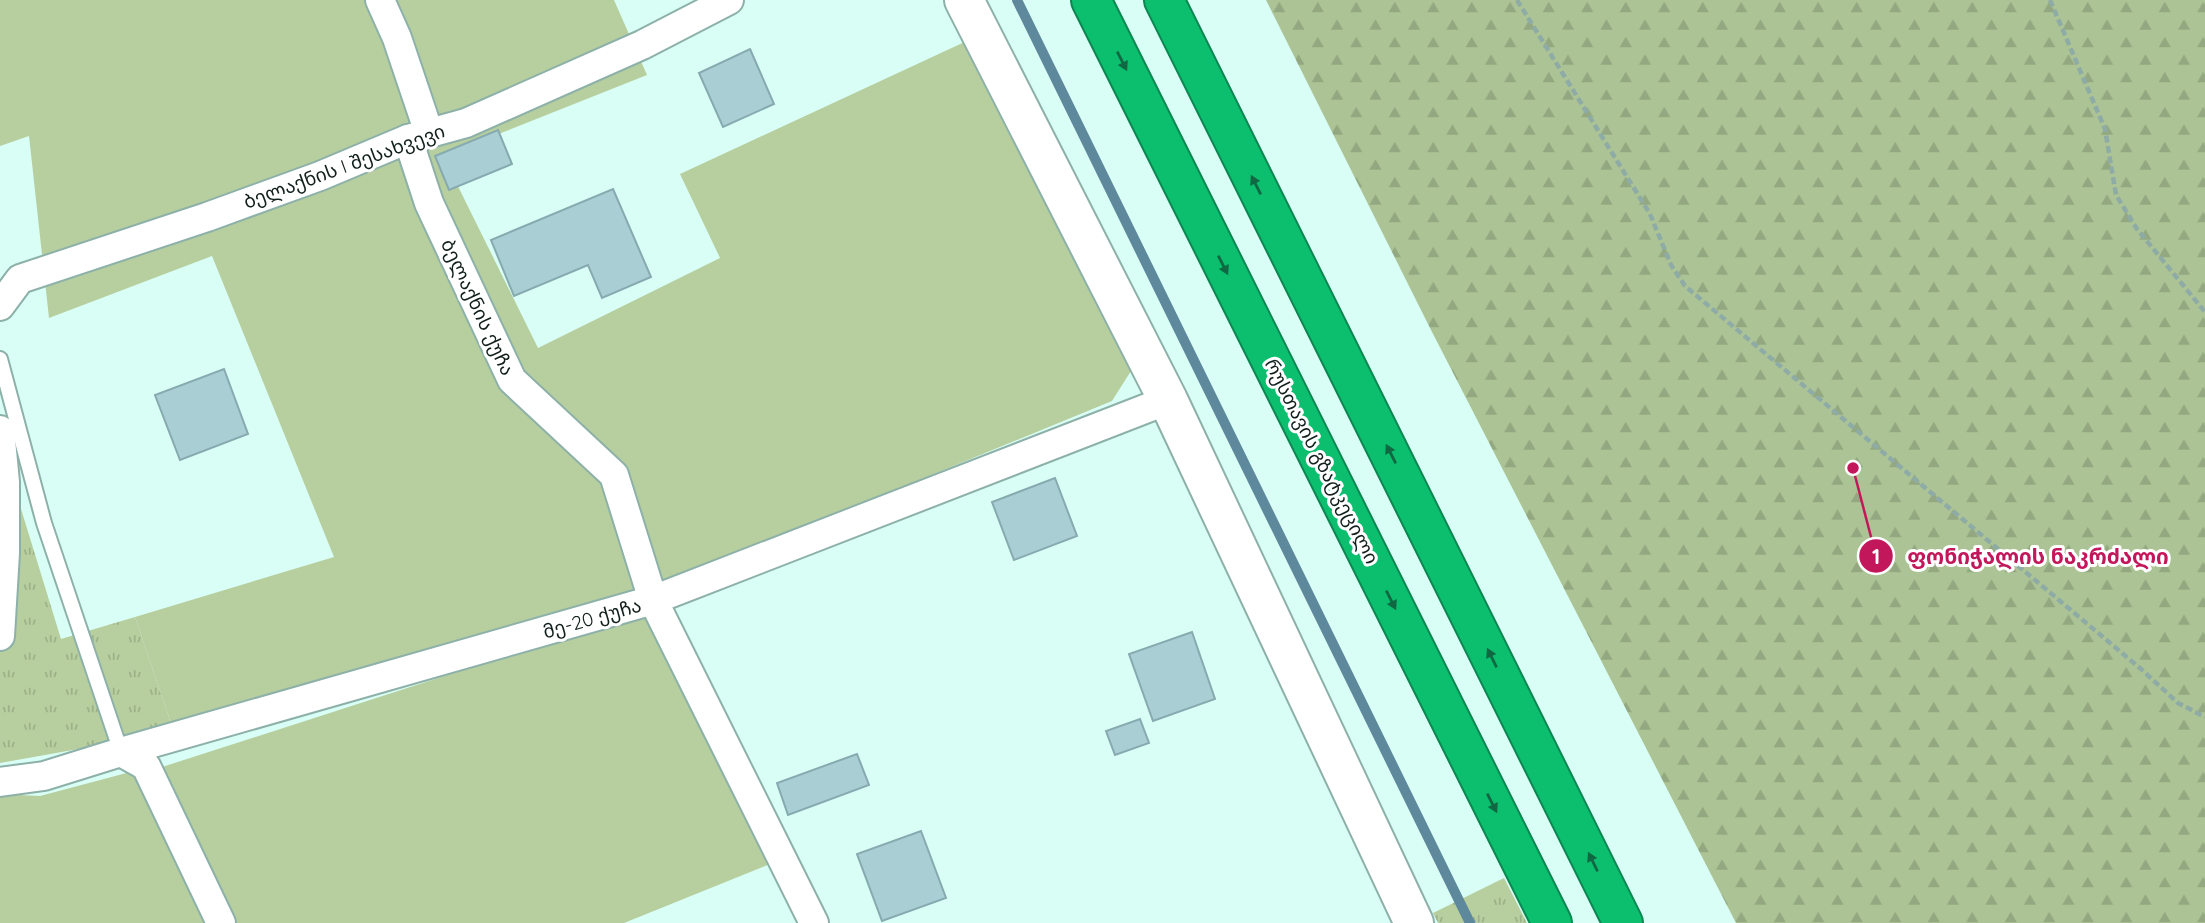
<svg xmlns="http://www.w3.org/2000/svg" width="2205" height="923" viewBox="0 0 2205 923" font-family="Quicksand,'Noto Sans Georgian',sans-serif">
<defs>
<pattern id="grass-tufts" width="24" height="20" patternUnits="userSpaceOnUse" patternTransform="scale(1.75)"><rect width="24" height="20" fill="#b7cf9f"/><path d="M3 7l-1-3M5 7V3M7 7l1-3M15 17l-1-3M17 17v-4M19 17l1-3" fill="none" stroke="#9cb188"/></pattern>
<pattern id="forest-firs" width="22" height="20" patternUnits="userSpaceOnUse" patternTransform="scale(1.75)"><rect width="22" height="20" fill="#acc495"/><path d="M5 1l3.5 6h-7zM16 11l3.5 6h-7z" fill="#93a880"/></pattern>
</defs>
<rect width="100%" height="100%" fill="#d9fef6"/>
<g fill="url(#grass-tufts)">
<path d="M6,460L61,639L135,617L174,732L0,763V462Z"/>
<path d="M1504,878L1527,923H1438L1433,913Z"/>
</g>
<path fill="url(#forest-firs)" d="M1266,0H2205V923H1736L1431,330Z"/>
<g fill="#b7cf9f">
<path d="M0,0H614L647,75L443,156L538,348L720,258L680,174L971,39L1136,363L1112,401L632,598L174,732L135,617L334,557L212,256L49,318L29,136L0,146Z"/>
<path d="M643,612L770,864L624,923H234L159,768Z"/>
<path d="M134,771L210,923H0V794L40,796Z"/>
</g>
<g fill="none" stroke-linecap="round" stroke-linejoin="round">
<path stroke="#5e889b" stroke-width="10" d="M1017,0L1470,923"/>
</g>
<g fill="#a9ced3" stroke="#86aaaf" stroke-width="2">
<path d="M750,49L774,104L723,127L699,73Z"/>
<path d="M498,130L512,164L449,190L435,156Z"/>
<path d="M613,189L651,277L602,298L588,265L514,296L491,240Z"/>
<path d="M224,369L248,434L180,460L155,395Z"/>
<path d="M1055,478L1077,536L1014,560L992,502Z"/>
<path d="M1192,632L1215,699L1153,721L1129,654Z"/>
<path d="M1140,719L1149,743L1115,755L1106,731Z"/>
<path d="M857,754L869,785L788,815L777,783Z"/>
<path d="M921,831L946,898L882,921L857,854Z"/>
</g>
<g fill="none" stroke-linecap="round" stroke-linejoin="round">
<g stroke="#8db1a9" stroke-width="18">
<path id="lane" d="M0,359L44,523L121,752"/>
</g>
<g stroke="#8db1a9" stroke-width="32">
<g id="street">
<path d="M380,0L397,38L429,133"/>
<path d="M408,139L429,203L512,380L614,475L653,600L814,923"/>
<path d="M0,306L20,279L207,217L320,176L408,139L466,123L642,45L729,0"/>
<path d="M0,430L5,482V553L0,636"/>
<path d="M121,752L146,766L221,923"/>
<path d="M0,782L44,776L121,752L653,600L1168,400"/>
</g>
</g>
<g stroke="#8db1a9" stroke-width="42">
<path id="secondary" d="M964,0L1168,400L1414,923"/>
</g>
<g stroke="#0d8752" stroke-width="42">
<g id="highway">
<path d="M1091,0L1552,923"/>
<path d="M1164,0L1623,923"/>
</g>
</g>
<g stroke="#8faba5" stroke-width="4.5" stroke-dasharray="7 3.5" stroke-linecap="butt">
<path d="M1517,0L1650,214L1671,265L1685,286L2141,669L2178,703L2205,717"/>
<path d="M2050,0L2105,129L2116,195L2137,229L2205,312"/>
</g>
<use href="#lane" stroke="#fff" stroke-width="14"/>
<use href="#street" stroke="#fff" stroke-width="28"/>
<use href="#secondary" stroke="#fff" stroke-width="38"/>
<use href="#highway" stroke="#0bbf6f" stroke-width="38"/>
</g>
<defs><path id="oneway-solid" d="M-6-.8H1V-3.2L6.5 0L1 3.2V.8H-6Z" transform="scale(1.75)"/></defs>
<g fill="#0f6842">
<use href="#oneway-solid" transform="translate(1122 61) rotate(63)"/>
<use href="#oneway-solid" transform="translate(1256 185) rotate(-117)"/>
<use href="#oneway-solid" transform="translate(1223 265) rotate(63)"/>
<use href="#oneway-solid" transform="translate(1391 454) rotate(-117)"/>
<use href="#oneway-solid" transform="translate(1391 600) rotate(63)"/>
<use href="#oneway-solid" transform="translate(1492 658) rotate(-116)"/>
<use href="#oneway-solid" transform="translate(1492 803) rotate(63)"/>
<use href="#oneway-solid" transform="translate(1593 862) rotate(-116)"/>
</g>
<g text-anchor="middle" stroke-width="6" stroke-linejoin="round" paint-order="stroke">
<g font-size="19" fill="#12201d" stroke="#fff">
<text transform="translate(344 166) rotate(-20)" y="7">ბელაქნის I შესახვევი</text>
<text transform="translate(478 307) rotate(65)" y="7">ბელაქნის ქუჩა</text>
<text transform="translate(1322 461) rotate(63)" y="7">რუსთავის გზატკეცილი</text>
<text transform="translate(592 618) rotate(-16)" y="7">მე-20 ქუჩა</text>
</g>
</g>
<path fill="none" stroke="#c2185b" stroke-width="2.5" d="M1853 468L1876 556"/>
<g fill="#c2185b" stroke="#fff" stroke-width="2.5">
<circle cx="1853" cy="468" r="7"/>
<circle cx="1876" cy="556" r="18"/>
</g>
<g font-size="21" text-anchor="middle" font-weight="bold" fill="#fff">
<text x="1876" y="564">1</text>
</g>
<g font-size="21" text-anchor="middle" font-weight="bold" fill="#c2185b" stroke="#fff" stroke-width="6" stroke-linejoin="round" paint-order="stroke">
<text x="2038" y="564">ფონიჭალის ნაკრძალი</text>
</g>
</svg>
